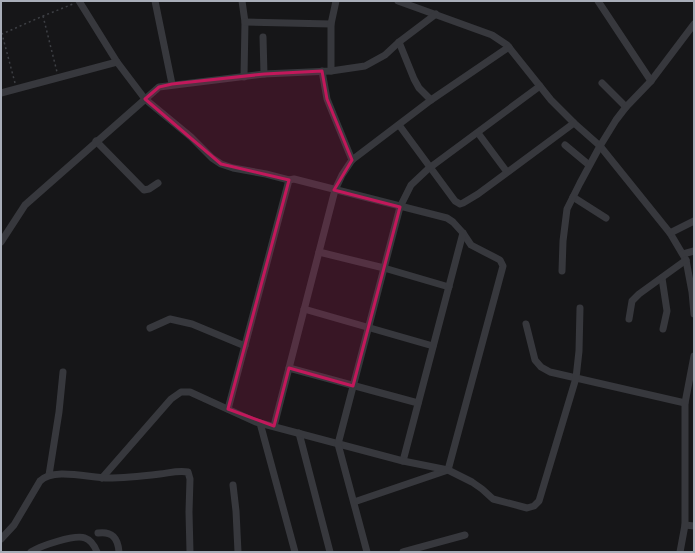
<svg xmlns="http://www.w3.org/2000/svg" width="695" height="553" viewBox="0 0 695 553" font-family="'DejaVu Sans',sans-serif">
<rect width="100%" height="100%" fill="#161618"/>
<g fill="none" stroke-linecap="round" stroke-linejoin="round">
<g stroke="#3d3f44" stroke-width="1.5" stroke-dasharray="2 3" stroke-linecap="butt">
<path d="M43,16L57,72"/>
<path d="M15,83L2,34L43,16L73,4"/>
</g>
<g stroke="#37383d" stroke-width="7">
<path d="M79,1L117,62L145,99L191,137L212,158L221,164L233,168L266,174L289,180"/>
<path d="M155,1L172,84"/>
<path d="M242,1L245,22L244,77"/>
<path d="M398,1L492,35L507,45L551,100L574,123L600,146L670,233L686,260L692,292L694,314"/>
<path d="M598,1L651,81"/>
<path d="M245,22L331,24"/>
<path d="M263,37L264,74"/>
<path d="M399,42L414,79L419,88L431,100"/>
<path d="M322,71L327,99L352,160"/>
<path d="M331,71V24L336,1"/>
<path d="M602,83L626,107"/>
<path d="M1,93L117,62"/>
<path d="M399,125L455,201L460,204L463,203L478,194L574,123"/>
<path d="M478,133L507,172"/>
<path d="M96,141L144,190L149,189L158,183"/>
<path d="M565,145L589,165"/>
<path d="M573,197L606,218"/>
<path d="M670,233L694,221"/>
<path d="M1,242L25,205L159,87L264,74L331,71L365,66L385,55L399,42L436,14"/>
<path d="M319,252L384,268L449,287"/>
<path d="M683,254L694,251"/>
<path d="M562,271L563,241L567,209L580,183L600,146L616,120L626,107L651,81L694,24"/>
<path d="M662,278L667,311L663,329"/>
<path d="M304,309L433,346"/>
<path d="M629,319L632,301L639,294L686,260"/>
<path d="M526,324L535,360L541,367L550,372L685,403"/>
<path d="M150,328L170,319L192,324L245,346"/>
<path d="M289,368L418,403"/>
<path d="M228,409L289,180L294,179L447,218L453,222L463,233L471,245L500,260L503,266L448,470L354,502"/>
<path d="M260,423L295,552"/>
<path d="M274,426L335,190L342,175L352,160L431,100L509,47"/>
<path d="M299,433L330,552"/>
<path d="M403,461L463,233"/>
<path d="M49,475L59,412L63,372"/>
<path d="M102,478L171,399L181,392H190L256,422L403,461L448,470L472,482L482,489L493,499L527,508L534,506L539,501L576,378L579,351L580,308"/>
<path d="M233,485L236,511L238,552"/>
<path d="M685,525L694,526"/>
<path d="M98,533C112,531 118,538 119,552"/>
<path d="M1,539L14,525L40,481C53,467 90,478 108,478C125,478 143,476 160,474C169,473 179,470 188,472L190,479L189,512L190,552"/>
<path d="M31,552C40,546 75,534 85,538C91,540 95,547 97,552"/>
<path d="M367,552L338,444L400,207L411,185L428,169L540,86"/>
<path d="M403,552L465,535"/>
<path d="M680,552L685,525V403L694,356"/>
</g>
</g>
<path fill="#c2185b" fill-opacity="0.2" stroke="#c2185b" stroke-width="3" stroke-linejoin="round" d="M322,71L327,99L352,160L334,190L400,207L353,386L289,368L274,426L228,409L289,180L221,164L145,99L159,87L172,84L264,74Z"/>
<rect width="695" height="553" fill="none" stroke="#a8adb8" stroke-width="4"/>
</svg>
